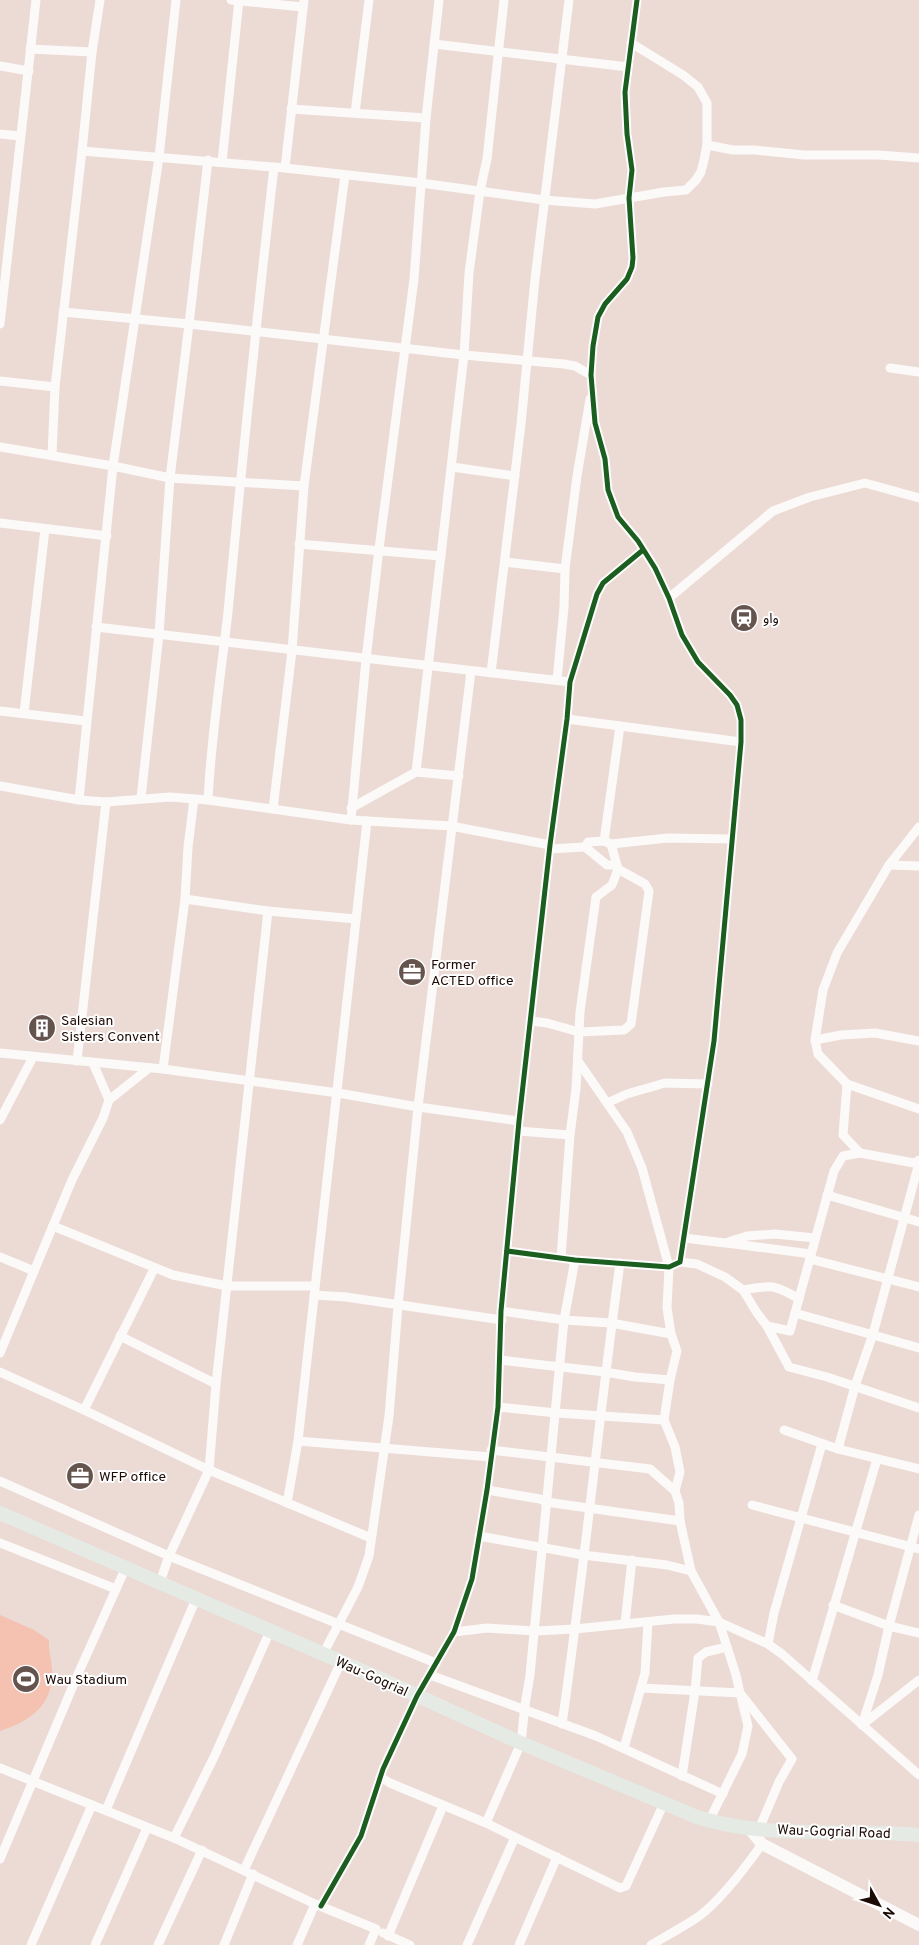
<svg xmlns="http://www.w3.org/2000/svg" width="919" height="1945" viewBox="0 0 919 1945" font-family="Overpass,'Noto Sans Arabic',sans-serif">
<rect width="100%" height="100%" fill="#ecdad4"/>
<path fill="#f5c1b1" d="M0,1615L34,1630L49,1640C48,1651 52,1660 52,1671C53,1706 30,1721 0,1731Z"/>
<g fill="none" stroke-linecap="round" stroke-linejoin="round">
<g stroke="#fcf9f9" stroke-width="9">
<path d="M231,0L303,7"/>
<path d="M434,44L628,67"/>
<path d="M30,49L92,52"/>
<path d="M0,66L29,71"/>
<path d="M291,109L426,118"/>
<path d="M355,113L369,0"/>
<path d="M0,134L20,136"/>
<path d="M707,145L733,150H755L804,155H878L919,158"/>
<path d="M82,151L285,168L421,183L544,200L595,204L664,192L686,190L696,180L701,172L704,160L707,145V103L698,87L683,75L631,43"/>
<path d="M222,162L239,0"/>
<path d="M285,168L304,0"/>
<path d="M63,312L189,324L208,160"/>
<path d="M0,324L36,0"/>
<path d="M890,368L919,372"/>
<path d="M0,381L55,387"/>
<path d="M0,447L113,466L170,478L304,486"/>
<path d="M52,455L55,387L82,151L92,52L100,0"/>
<path d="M452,467L515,476"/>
<path d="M0,523L107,536"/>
<path d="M299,544L441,556"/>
<path d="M505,562L565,569L564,607L557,680"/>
<path d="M565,569L577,476L590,399"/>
<path d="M669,598L773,511L810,497L865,483L919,498"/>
<path d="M96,627L570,682"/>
<path d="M491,673L521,424L535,279L569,0"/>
<path d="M0,711L86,721"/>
<path d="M24,713L45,529"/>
<path d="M567,719L741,742"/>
<path d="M459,776L416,772L464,355L469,273L480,191L487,159L504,0"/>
<path d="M0,786L79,800L106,802L170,797L208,800L351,820L451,826L550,845"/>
<path d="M141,798L159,634L170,478L189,324L464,355L564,364L575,366L591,375"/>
<path d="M79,800L113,466L159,157L176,0"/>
<path d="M208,800C211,737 221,675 228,612C242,463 257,315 274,167"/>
<path d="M351,808L416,772"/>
<path d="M273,809L292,651L304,486L345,175"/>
<path d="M351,820L366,659L379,549L414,279L426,118L439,0"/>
<path d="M919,827L889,865L837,953L823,990L815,1040L818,1054L847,1084L919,1109"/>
<path d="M604,841L620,726"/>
<path d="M585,847L588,842L604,841L611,844L668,838L732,839"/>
<path d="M550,849L585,847L607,865H615"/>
<path d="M889,865L919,866"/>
<path d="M185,899L268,911L356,919"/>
<path d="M530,1021L547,1023L579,1032L624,1030L631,1024L649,891L645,884L618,869L611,844"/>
<path d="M815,1040L841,1035L875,1033L919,1041"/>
<path d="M0,1053L163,1069L338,1093L418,1107L519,1121"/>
<path d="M77,1061L106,802"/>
<path d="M578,1061L627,1132L642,1168L669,1267L667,1308L671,1334L677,1351L670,1380L664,1420L675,1447L680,1472L675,1491L679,1503L680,1521L691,1571L719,1622L736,1675L740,1693L792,1759L779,1782L759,1829"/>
<path d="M93,1063L109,1100"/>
<path d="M163,1069L185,899L188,847L194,799"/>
<path d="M607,1103L627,1094L665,1083L708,1084"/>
<path d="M0,1120L33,1057"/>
<path d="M518,1131L570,1135"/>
<path d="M860,1153L914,1163L919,1160"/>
<path d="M827,1195L919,1222"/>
<path d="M53,1226L173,1275L227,1286H315"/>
<path d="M684,1238L725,1243L747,1236L775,1234L815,1238"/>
<path d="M727,1243L811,1254"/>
<path d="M507,1251L575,1260L669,1267L680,1262L714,1041L741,742V720L737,705L730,695L698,662L682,635L669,598L655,568L638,541L618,517L608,490L605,459L595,423L591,375L593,346L598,317L605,304L627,279L632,267L633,258L629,198L632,170L627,134L625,92L637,0"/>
<path d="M0,1257L34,1271"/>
<path d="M561,1258L570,1135L576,1089L580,1012L596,897L612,885L618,869"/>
<path d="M810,1259L919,1287"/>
<path d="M680,1262L697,1264L725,1277L743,1290L757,1313L767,1326L790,1331L795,1313L919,1348"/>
<path d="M743,1290C770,1285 775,1284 799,1299"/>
<path d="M314,1295L346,1297L502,1320"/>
<path d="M501,1311L564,1320L611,1323L671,1334"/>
<path d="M795,1313L834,1171L843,1156L860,1153L843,1135L847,1084"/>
<path d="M767,1326L789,1367L827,1377L919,1408"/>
<path d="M120,1336L216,1384"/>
<path d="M0,1353L72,1180L103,1118L109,1100L149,1068"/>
<path d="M500,1360L605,1372L635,1377L670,1380"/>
<path d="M0,1372L84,1410L209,1470L371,1538"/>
<path d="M498,1407L556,1413L664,1420"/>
<path d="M84,1410L154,1269"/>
<path d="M784,1430L838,1449L919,1469"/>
<path d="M298,1441L491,1457"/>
<path d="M838,1449L855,1386L873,1334L919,1163"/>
<path d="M491,1450L650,1469L675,1491"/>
<path d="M0,1481L169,1556L436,1663"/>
<path d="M487,1490L540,1499L546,1502L680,1521"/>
<path d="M287,1503L298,1441L367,821"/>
<path d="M752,1505L919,1549"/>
<path d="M479,1536L583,1555L667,1565L691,1571"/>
<path d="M0,1543L116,1589"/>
<path d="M160,1582L169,1556L209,1470L216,1384L268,911"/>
<path d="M833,1605L889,1626L919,1633"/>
<path d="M625,1623L632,1560"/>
<path d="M454,1632L487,1628L535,1631L575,1629L674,1619H697L719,1622L768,1644L782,1654L919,1775"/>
<path d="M768,1644L774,1613L822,1444"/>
<path d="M323,1654L358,1587L369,1556L389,1416L398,1306L418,1107L471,671"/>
<path d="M430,1675L596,1736L723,1794"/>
<path d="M812,1681L877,1459"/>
<path d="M641,1688L740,1693L748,1726L742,1754L709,1821"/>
<path d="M562,1724C584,1571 599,1417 620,1263"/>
<path d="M862,1725L878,1675L889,1626L919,1515"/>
<path d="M862,1725L919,1680"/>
<path d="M624,1748L645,1673L648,1622"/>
<path d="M0,1768L174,1838L315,1904L376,1929L369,1945"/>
<path d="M682,1776L695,1691L698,1658L706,1652L727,1647"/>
<path d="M380,1777L390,1783L486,1823L620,1888L626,1886L664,1803"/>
<path d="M106,1810L196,1599"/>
<path d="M486,1823L521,1743L525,1705L530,1675L564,1320L575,1260"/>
<path d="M174,1838L215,1755L270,1631"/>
<path d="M0,1859L78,1674L126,1567"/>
<path d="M244,1870L341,1662"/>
<path d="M321,1906L361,1836L383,1769L417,1696L454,1632L472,1579L487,1490L498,1407L501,1311L519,1121L550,845L567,719L570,682L597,594L603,583L643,550"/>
<path d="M383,1933L410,1945"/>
<path d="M388,1936L443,1806"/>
<path d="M31,1945L92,1805"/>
<path d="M95,1945L147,1828"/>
<path d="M158,1945L202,1850"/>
<path d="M224,1945L253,1874"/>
<path d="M297,1945L315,1904"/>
<path d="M467,1945L515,1837"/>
<path d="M519,1945L557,1857"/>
<path d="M651,1945C666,1936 683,1927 698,1917C721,1900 745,1868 762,1844"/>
</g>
<path stroke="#fcf9f9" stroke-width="12" d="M748,1827L762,1844L919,1925"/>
<path stroke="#e5eae5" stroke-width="14" d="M0,1513L383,1680L521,1743L697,1817C764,1839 849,1829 919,1835"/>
<g stroke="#fefefe" stroke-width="8">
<g id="cycleway">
<path d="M507,1251L575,1260L669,1267L680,1262L714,1041L741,742V720L737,705L730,695L698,662L682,635L669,598L655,568L638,541L618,517L608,490L605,459L595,423L591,375L593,346L598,317L605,304L627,279L632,267L633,258L629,198L632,170L627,134L625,92L637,0"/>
<path d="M321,1906L361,1836L383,1769L417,1696L454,1632L472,1579L487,1490L498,1407L501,1311L519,1121L550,845L567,719L570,682L597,594L603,583L643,550"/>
</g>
</g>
<use href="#cycleway" stroke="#1b5e20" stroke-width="5"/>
</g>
<defs>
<g id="station-disc" transform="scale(1.4375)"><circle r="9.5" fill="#65534d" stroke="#fefefe"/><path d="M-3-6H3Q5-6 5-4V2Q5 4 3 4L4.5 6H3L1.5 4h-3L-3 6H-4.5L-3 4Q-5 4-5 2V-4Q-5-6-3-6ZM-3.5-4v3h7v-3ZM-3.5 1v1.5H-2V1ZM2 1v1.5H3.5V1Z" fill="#fff"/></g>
<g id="office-disc" transform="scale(1.4375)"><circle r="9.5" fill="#65534d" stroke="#fefefe"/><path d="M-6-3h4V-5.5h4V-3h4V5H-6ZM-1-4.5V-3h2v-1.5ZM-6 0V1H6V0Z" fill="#fff"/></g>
<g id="building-disc" transform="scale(1.4375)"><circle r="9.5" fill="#65534d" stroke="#fefefe"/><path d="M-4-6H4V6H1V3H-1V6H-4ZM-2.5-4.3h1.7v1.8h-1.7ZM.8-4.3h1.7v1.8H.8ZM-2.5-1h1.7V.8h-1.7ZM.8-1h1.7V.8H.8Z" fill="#fff"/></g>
<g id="stadium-disc" transform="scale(1.4375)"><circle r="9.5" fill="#65534d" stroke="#fefefe"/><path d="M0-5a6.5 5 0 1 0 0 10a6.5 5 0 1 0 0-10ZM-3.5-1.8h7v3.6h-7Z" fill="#fff"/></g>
</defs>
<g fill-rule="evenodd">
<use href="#station-disc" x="744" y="618"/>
<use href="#office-disc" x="412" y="972"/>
<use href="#building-disc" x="42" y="1028"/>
<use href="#office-disc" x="80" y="1476"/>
<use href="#stadium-disc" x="26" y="1679"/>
</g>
<g text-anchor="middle" stroke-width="4" stroke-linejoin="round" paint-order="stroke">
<g font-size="14" fill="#1c0a05" stroke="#fefefe" text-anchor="start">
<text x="763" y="623">واو</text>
<text x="431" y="969">Former<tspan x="431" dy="16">ACTED office</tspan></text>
<text x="61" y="1025">Salesian<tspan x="61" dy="16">Sisters Convent</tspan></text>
<text x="99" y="1481">WFP office</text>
<text x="45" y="1684">Wau Stadium</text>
</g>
<g font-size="14" fill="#1c0a05" stroke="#fefefe">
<text transform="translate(372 1676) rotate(24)" y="5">Wau-Gogrial</text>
<text transform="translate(834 1831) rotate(2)" y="5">Wau-Gogrial Road</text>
</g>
</g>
<g transform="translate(879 1905) rotate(130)" stroke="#fefefe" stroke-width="4" paint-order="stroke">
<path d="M0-4L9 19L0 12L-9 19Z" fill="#1c0a05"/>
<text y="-8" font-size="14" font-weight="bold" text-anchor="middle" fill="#1c0a05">N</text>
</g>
</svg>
